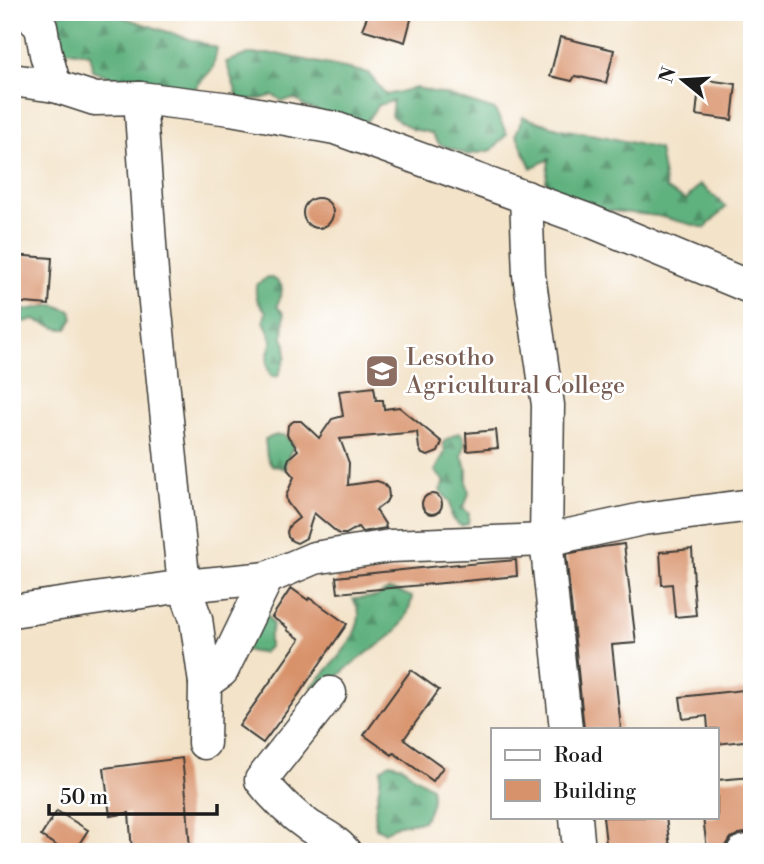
<svg xmlns="http://www.w3.org/2000/svg" width="764" height="864" viewBox="0 0 764 864" font-family="'Libre Bodoni',serif">
<defs>
<pattern id="forest-firs" width="22" height="20" patternUnits="userSpaceOnUse" patternTransform="scale(1.75)"><rect width="22" height="20" fill="#5fb17e"/><path d="M5 1l3.5 6h-7zM16 11l3.5 6h-7z" fill="#4e8f66"/></pattern>
</defs>
<rect width="100%" height="100%" fill="#fff"/>
<filter id="ink" filterUnits="userSpaceOnUse"><feTurbulence type="fractalNoise" baseFrequency=".0143" numOctaves="2"/><feDisplacementMap in="SourceGraphic" scale="14" xChannelSelector="R" yChannelSelector="G"/><feConvolveMatrix kernelMatrix="1 2 1 2 8 2 1 2 1" color-interpolation-filters="sRGB"/></filter>
<filter id="wash" filterUnits="userSpaceOnUse"><feTurbulence type="fractalNoise" baseFrequency=".00686" numOctaves="4" result="noise"/><feDisplacementMap in="SourceGraphic" scale="28" xChannelSelector="R" yChannelSelector="G"/><feGaussianBlur stdDeviation="1.57" result="paint"/><feColorMatrix in="noise" values="0 0 0 0 0 0 0 0 0 0 0 0 0 0 0 0 0 1.4 0 .05"/><feComposite in="paint" operator="in"/></filter>
<g filter="url(#wash)">
<rect width="100%" height="100%" fill="#f3e3c9"/>
<g fill="url(#forest-firs)" stroke="#3e664d" stroke-width="2">
<path d="M64,12H107L217,48L213,68L173,113L143,89L92,70L90,54L63,50L52,41L59,16Z"/>
<path d="M248,54H277L368,73L386,95L416,88L451,96L495,110L507,134L492,150L468,155L439,144L431,133L412,129L391,116L393,101L378,105L366,122H346L304,106L296,99L282,101L273,95L262,99L239,100L226,62Z"/>
<path d="M523,117L561,129L607,137L659,149L666,189L686,200L700,184L726,207L705,228L658,216L602,210L572,202L546,182L549,159L531,168L516,134Z"/>
<path d="M268,277C287,282 283,291 277,306L284,314L283,338L286,345V356L278,376L272,377C263,364 268,355 272,340L264,321L266,311C257,304 255,296 256,285Z"/>
<path d="M55,305L71,311L73,318L67,329H60L34,320L12,324V311C26,312 40,306 55,305Z"/>
<path d="M458,433H461L465,443L462,456L467,470V484L469,493L466,502L461,509H464L469,514L468,524L461,526L452,519L450,503L440,490L445,482L435,471L445,452L443,443L447,439Z"/>
<path d="M277,435H284L294,445L285,464L286,469L271,465L267,457L265,439Z"/>
<path d="M388,590L398,591L412,597C407,630 386,640 361,657C348,666 336,679 323,689L312,687C328,667 359,641 359,614C359,609 356,604 353,599L376,597Z"/>
<path d="M267,613L273,625L269,638V647L263,653L252,652L241,648Z"/>
<path d="M390,763L402,766L413,776L431,787C434,800 431,810 423,821L399,825L384,832L376,828C372,806 381,791 381,769Z"/>
</g>
<g id="blocks">
<g fill="#d8926b">
<path d="M369,12H413L405,42L362,29Z"/>
<path d="M560,37L614,50L606,83L575,76L572,81L550,76Z"/>
<path d="M700,79L736,84L732,120L696,115Z"/>
<circle cx="318" cy="213" r="15"/>
<path d="M12,255L52,258L49,305L12,302Z"/>
<path d="M374,387L376,400H383L384,409L399,407L442,442L438,452L428,456L422,454L419,448L417,432L340,439L349,463L348,485L377,481L383,483L388,489L389,496L386,502L376,510L385,524L386,528L362,532L358,527L346,534H339L314,513L306,538L297,543L292,541L288,537L287,532L289,526L299,518L287,502L286,496L294,477L288,470L287,464L289,458L298,450L287,435L288,425L294,421H301L319,438L332,419L343,416L339,391Z"/>
<path d="M496,430L498,448L467,451L466,433Z"/>
<circle cx="432" cy="504" r="10"/>
<path d="M624,544L636,643L612,645L621,729H584L566,554L602,547Z"/>
<path d="M692,549L694,583H693L696,615L675,617L672,584L662,585L660,552Z"/>
<path d="M516,560L517,576L338,593L336,577L458,564V565Z"/>
<path d="M291,588L308,600L309,598L323,607L347,624L295,700L263,743L239,726L300,639L287,630L288,628L272,617Z"/>
<path d="M411,670L439,690L404,739L443,767L433,781L394,753L392,755L364,735Z"/>
<path d="M752,689V740L717,744V729H708L707,716L683,719L680,697Z"/>
<path d="M182,758L187,804L190,852H132L129,813L110,816L104,768Z"/>
<path d="M752,777V832L739,834L731,838L726,846L707,849L703,817H717V780Z"/>
<path d="M57,811L88,830L74,852H67L41,836Z"/>
<path d="M603,817H666L670,848L643,852H607Z"/>
</g>
</g>
</g>
<g filter="url(#ink)">
<use href="#blocks" fill-opacity="0" stroke="#3c3a36" stroke-width="2"/>
<g fill="none" stroke-linecap="round" stroke-linejoin="round">
<g stroke="#3c3a36" stroke-width="35">
<g id="minor">
<path d="M27,12L41,27L46,54L55,86"/>
<path d="M12,80L55,86L95,99L140,98L231,109L335,128L588,220L752,288"/>
<path d="M140,98L152,273L184,586L196,619L205,683"/>
<path d="M526,197L529,275L548,405L546,540L566,729"/>
<path d="M12,611L184,586L267,578L314,558L390,546L546,540L643,519L752,505"/>
<path d="M330,693L261,780C275,798 290,813 309,826C323,835 334,839 345,852"/>
<path d="M204,743L205,683L222,671L267,578"/>
<path d="M576,817L579,852"/>
<path d="M743,852L752,850"/>
</g>
</g>
<use href="#minor" stroke="#fff" stroke-width="32"/>
</g>
</g>
<defs>
<g id="university-square" transform="scale(1.75)"><rect x="-9" y="-9" width="18" height="18" rx="4" fill="#8d6e63" stroke="#fff"/><path d="M0-5L7-2L0 1L-7-2ZM-4 1L0 2.5L4 1V4Q0 6-4 4Z" fill="#fff"/></g>
</defs>
<g fill-rule="evenodd">
<use href="#university-square" x="382" y="371"/>
</g>
<g text-anchor="middle" stroke-width="5" stroke-linejoin="round" paint-order="stroke">
<g font-size="24" fill="#785e54" stroke="#fff" text-anchor="start">
<text x="406" y="365">Lesotho<tspan x="406" dy="28">Agricultural College</tspan></text>
</g>
</g>
<rect width="764" height="864" fill="none" stroke="#fff" stroke-width="42"/>
<rect x="491" y="728" width="228" height="91" fill="#ffffff" stroke="#a4a4a4" stroke-width="2"/>
<rect x="505" y="750" width="35" height="10" fill="#ffffff" stroke="#a4a4a4" stroke-width="2"/>
<text x="554" y="762" font-size="21" fill="#1c1c1c">Road</text>
<rect x="505" y="780" width="35" height="21" fill="#d8926b" stroke="#a4a4a4" stroke-width="2"/>
<text x="554" y="798" font-size="21" fill="#1c1c1c">Building</text>
<g transform="translate(683 80) rotate(288)" stroke="#ffffff" stroke-width="5" paint-order="stroke">
<path d="M0-5L12 26L0 18L-12 26Z" fill="#1c1c1c"/>
<text y="-10" font-size="19" font-weight="bold" text-anchor="middle" fill="#1c1c1c">N</text>
</g>
<path d="M49 804v10h168v-10" fill="none" stroke="#1c1c1c" stroke-width="3.5"/>
<text x="60" y="804" font-size="21" fill="#1c1c1c" stroke="#ffffff" stroke-width="5" paint-order="stroke">50 m</text>
</svg>
